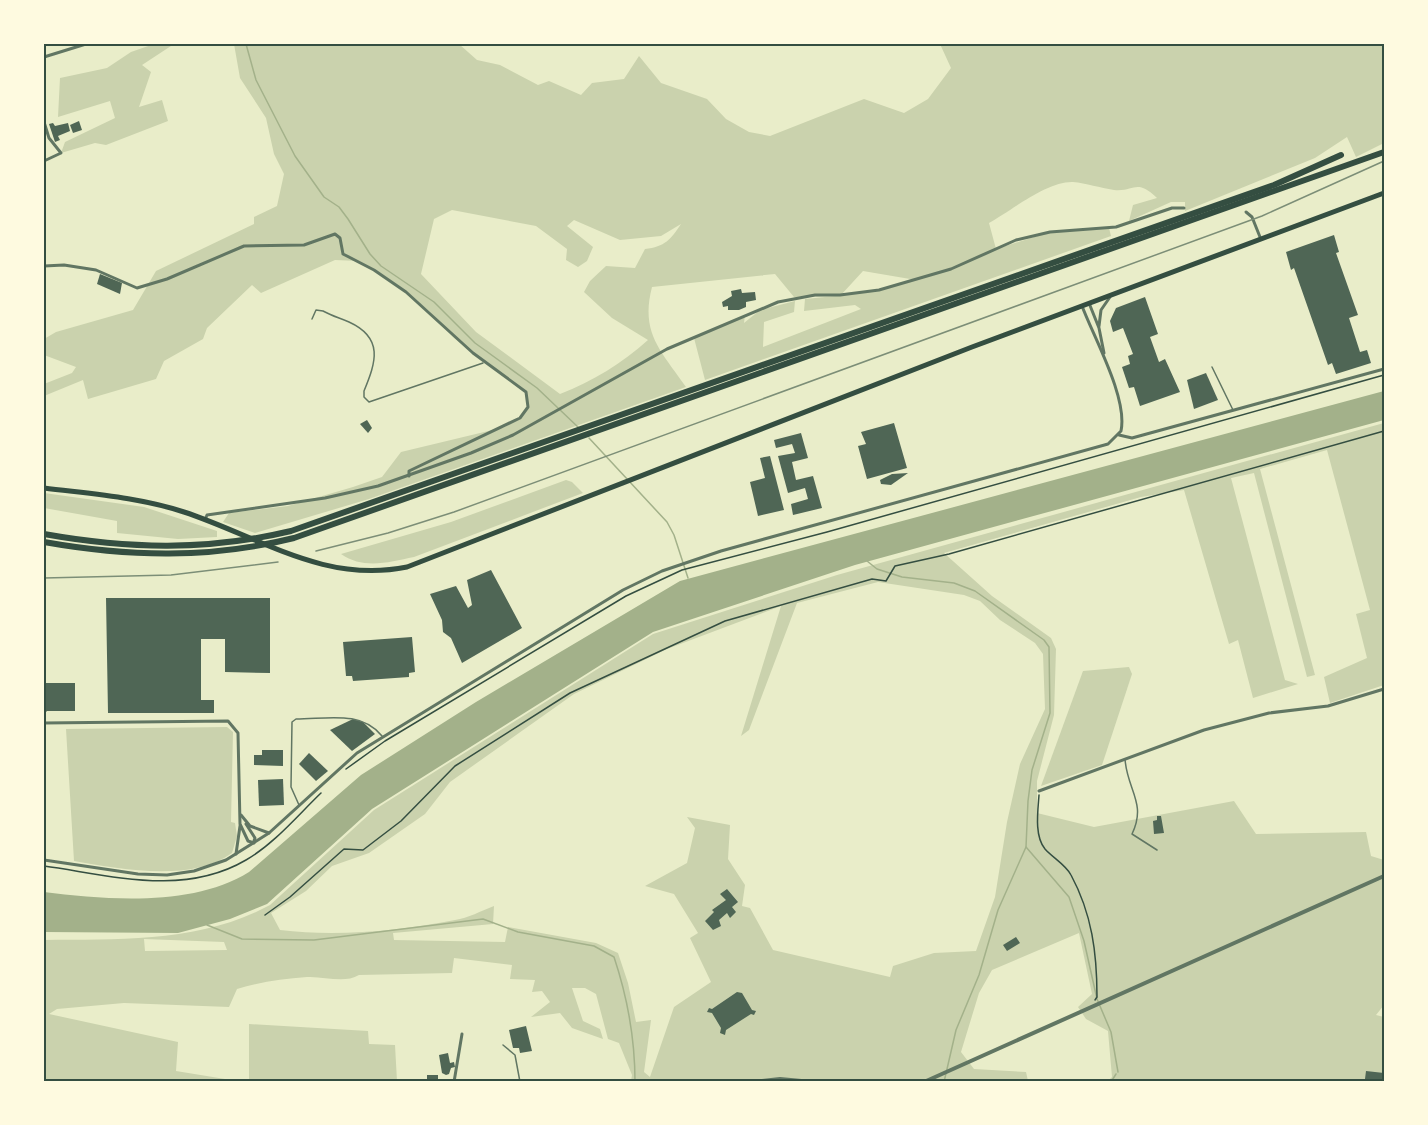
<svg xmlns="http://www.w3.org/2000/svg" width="1428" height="1125" viewBox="0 0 1428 1125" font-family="Overpass,sans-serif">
<rect width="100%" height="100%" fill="#e9edc9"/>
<g fill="#cad2ad" fill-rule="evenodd">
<path d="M154,44H174L142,65L151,72L139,107L162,100L168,121L106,145L95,143L61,153L65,142L115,118L110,101L58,117L60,78L107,68L131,52Z"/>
<path d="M234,44H459L477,60L500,65L538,85L549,81L581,95L592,83L624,79L639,56L661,83L707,99L726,119L749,132L770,136L864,99L904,113L928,99L951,68L940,44H1384V143L1356,157L1347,137L1315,158L1185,211V202H1171L1129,221L1133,205L1157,198C1136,178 1135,192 1114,190C1100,188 1086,183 1073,182C1047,181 1011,211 989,223L996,249L1050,232L1109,228L1111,236L705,380L694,338L745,315L744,323L760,310L795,301L794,312L764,322L763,347L861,309L855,305L804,311L805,299L835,296L794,297L775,274L652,287C640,333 661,351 686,387L369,499L255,533L223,522L229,513L288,506L353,487L382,477L401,452L505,427L520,418L528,407L526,392L454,338L429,311L406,292L359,261L335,260L261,293L252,285L207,328L203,339L164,361L156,379L88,399L83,380L44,396V384L72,373L76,367L44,355V339L56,332L133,310L156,271L254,224V217L277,206L284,174L274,154L266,118L240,78ZM452,210L536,226L567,249L566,260L578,267L587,261L593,247L567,226L574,220L620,240L661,236L681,224C671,239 665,247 645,249L635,268L606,266L590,281L584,292L612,318L648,340C621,364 593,381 560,394L476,332L421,274L434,219ZM863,271L916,280L879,290L841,295Z"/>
<path d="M1384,423V685L1330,703L1324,677L1367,658L1356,614L1370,610L1327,450L1260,469L1315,675L1307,677L1254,473L1231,478L1285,680L1298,684L1253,698L1238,640L1229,644L1184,490L1141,497L944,553L992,596L1051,638L1056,649L1054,715L1037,781V813L1094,827L1234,801L1256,834L1366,832L1371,856L1384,860V1005L1376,1015L1384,1017V1081H1108L1112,1077L1108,1031L1086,1019L1078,1007L1092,994L1079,933L992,970L979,993L961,1052L974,1069L1026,1072L1028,1081H631L632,1075L619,1043L608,1039L596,994L585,988H572L583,1021L600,1029L603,1039L572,1028L560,1013L531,1017L550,1002L542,991L532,992L535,980L510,979L512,965L454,958L452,973L359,975C344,984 324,976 307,977C282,979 260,982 237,989L229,1007L124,1003L57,1009L49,1014L178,1042L176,1071L225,1079V1081H44V940C121,939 200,943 270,905L374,810L653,634L837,575ZM878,582L964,595L980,601L1000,620L1035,643L1043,654L1045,709L1020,764L1007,822L995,897L976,951L934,953L893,966L890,977L773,950L750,908L742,906L745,885L728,859L730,825L687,817L695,828L687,863L645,886L674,894L698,933L690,938L711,982L674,1007L650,1077L644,1072L651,1020L636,1022L628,983L618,953L596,943L508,927L505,942L394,940L393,933L493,924L494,906C481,911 468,918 455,920C399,931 336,937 280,930L271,913L306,891L332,866L369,853L425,814L450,782L574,694L667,649L781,606L741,736L749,730L797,603ZM144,939L224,942L227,950L145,951Z"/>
<path d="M566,480L572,482L583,493L414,557C389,562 364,570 341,554L451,522Z"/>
<path d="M44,493L144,507L217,531V537L178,539L117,533V521L44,508Z"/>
<path d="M1129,667L1132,674L1102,765L1041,786L1083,671Z"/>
<path d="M227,727L233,732L231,822L235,823L237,836L232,853C191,883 121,869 74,861L66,729Z"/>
<path d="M249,1024L368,1031L369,1044L395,1045L397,1081H249Z"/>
</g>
<path fill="#a3b18a" d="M1384,391V420L855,565L653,632L372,809L267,904L230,919L178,933L44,932V892C108,900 193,907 249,872L361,775L476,702L680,581Z"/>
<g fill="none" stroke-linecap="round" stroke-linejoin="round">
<g stroke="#a3b18a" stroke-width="1.5">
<path d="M246,44L256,80L295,156L324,197L339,207L348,219L370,254L381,266L434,302L475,343L537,388L579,428"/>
<path d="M589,438L667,522L674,535L688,578"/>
<path d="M867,561L877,569L902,577L954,583L975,591L1044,640L1049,647L1050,713L1032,770L1028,801L1026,847L998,910L979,975L956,1030L944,1082"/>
<path d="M1026,847L1069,897L1084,941L1097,999L1111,1032L1118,1072"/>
<path d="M207,925L242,939L314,940L483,919L518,932L594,946L614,957C628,999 635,1038 635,1082"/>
<path d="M1111,1082L1116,1074"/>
</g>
</g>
<g fill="#4f6655">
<path d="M79,121L82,130L73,133L70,125Z"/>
<path d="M53,123L55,126L68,123L70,131L58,136L60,140L55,142L49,124Z"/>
<path d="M1334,235L1339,252L1336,253L1358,315L1349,318L1360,352L1367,350L1371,363L1336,374L1332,363L1328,365L1294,268L1291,270L1286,252Z"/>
<path d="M100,274L122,283L120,294L97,284Z"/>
<path d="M741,289L742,293L755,292L756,300L746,302V307L739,310H728V306L723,307L722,302L732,296L731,291Z"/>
<path d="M1145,297L1158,334L1150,337L1159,362L1165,359L1180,392L1140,406L1134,387L1129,388L1122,367L1130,364L1128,356L1133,354L1123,328L1113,332L1110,321L1116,308Z"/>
<path d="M1206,373L1218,400L1194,409L1187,380Z"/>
<path d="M367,420L372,428L368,433L360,424Z"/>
<path d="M894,423L907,468L867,479L858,446L866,444L861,432Z"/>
<path d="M801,433L808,458L792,462L796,480L813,476L822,508L793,515L791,504L808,499L805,488L788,493L778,456L795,453L792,444L776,448L774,440Z"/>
<path d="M770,456L784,510L758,516L750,482L765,478L760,458Z"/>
<path d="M908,473L891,485L881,484L880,480L892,474Z"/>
<path d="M491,570L522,628L462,663L451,638L443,632L442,620L430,594L456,586L468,608L472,605L467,580Z"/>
<path d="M106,598H270V673L225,672V639H201V700H214V713H108Z"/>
<path d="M412,637L415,672L409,673V677L353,681L352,676H346L343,642Z"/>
<path d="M44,683H75V711H47L44,714Z"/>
<path d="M353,719L363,722L375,734L352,751L330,730Z"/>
<path d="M262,750H283V766L254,765V755H262Z"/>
<path d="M309,753L328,771L316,781L299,764Z"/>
<path d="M283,779L284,805L259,806L258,780Z"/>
<path d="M1157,816H1161L1164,833L1154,834L1153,821L1157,820Z"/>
<path d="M727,889L738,902L732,907L736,912L730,918L727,913L719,920L721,926L713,930L705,921L714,912L712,910L726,900L720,894Z"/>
<path d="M1016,937L1020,943L1007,951L1003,945Z"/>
<path d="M737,992L742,993L752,1010L756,1011L754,1015L751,1014L726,1030L725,1035L720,1033L721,1028L712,1013L707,1012L709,1008L712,1009Z"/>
<path d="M526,1026L532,1051L520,1053L519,1048H513L509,1030Z"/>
<path d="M448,1053L450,1063L454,1062L455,1067L451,1068L449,1074L446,1075L442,1073L439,1055Z"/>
<path d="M1366,1071L1384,1073V1082L1365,1079Z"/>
<rect x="427" y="1075" width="11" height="7"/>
</g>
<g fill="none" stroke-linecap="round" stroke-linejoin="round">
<g stroke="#344e41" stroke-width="1.5">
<path d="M346,769L385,741L626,596L682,570L827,532L1384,375"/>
<path d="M1039,795C1038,810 1034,836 1045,849C1053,858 1066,865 1071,875C1092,914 1097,953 1097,997L1095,1000"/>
<path d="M44,866C110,875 183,897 246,860C274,844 298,815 321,793"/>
<path d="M265,915L290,897L344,849L363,850L401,821L455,766L570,693L725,621L872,579L886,581L895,566L949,554L1384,431"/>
</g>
<g stroke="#617663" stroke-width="1.5">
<path d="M312,319L316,310L323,311C332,316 340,318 349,322C384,338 376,362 364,391V397L369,402L483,363"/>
<path d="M1212,367L1233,410"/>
<path d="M1125,759C1127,790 1147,803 1132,834L1157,850"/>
<path d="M299,805L291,787L292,722L296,719C327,719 361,710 382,736"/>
<path d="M503,1045L515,1055L520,1082"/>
</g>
<g stroke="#617663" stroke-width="3">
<path d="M44,57L86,44"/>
<path d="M44,122L49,138L61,153L44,161"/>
<path d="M1246,212L1252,217L1260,237"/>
<path d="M44,266L64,265L96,270L137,288L167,279L244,246L304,245L335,234L340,238L343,254L374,270L406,292L473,353L526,392L528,407L520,418L409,471V476"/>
<path d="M1089,303L1099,328L1104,353"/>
<path d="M1099,326L1101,310L1110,297"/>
<path d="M1119,435L1132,438L1384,369"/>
<path d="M205,520L207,515L325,498L378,486L471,453L513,435L667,349L778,302L815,295H840L879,290L951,269L1016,240L1050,232L1116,227L1172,208H1184"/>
<path d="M44,723L228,721L238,733L240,824L248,841L254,843"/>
<path d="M1039,791L1204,730L1269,713L1328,706L1384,689"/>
<path d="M241,815L250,826L269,833"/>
<path d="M246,824L255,838L254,841"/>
<path d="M236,854L240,826"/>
<path d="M44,860L138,874L167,875L194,871L226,860L269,833L357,753L623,590L662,571L721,551L1108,444L1121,431C1128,398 1094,338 1082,306"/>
<path d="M454,1082L462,1034"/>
</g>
<g stroke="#617663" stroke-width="4">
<path d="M754,1082L780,1079L812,1082"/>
<path d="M924,1082L1384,876"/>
</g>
<path stroke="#344e41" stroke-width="5" d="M44,488C91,494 138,497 184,512C260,537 324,584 407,567L972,347L1384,193"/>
<g stroke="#344e41" stroke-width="6">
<path d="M44,534C128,549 207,551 291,531L1274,185L1341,155"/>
<path d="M44,542C129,557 209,559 294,538L1384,152"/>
</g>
<g stroke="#7c8e77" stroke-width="1.5">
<path d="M316,551L388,533L454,512L1262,216L1384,161"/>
<path d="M44,578L171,575L278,562"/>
</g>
</g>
<rect width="1428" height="1125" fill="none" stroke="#fefae0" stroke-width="90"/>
<rect x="45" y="45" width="1338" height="1035" fill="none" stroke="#344e41" stroke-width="2"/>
</svg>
